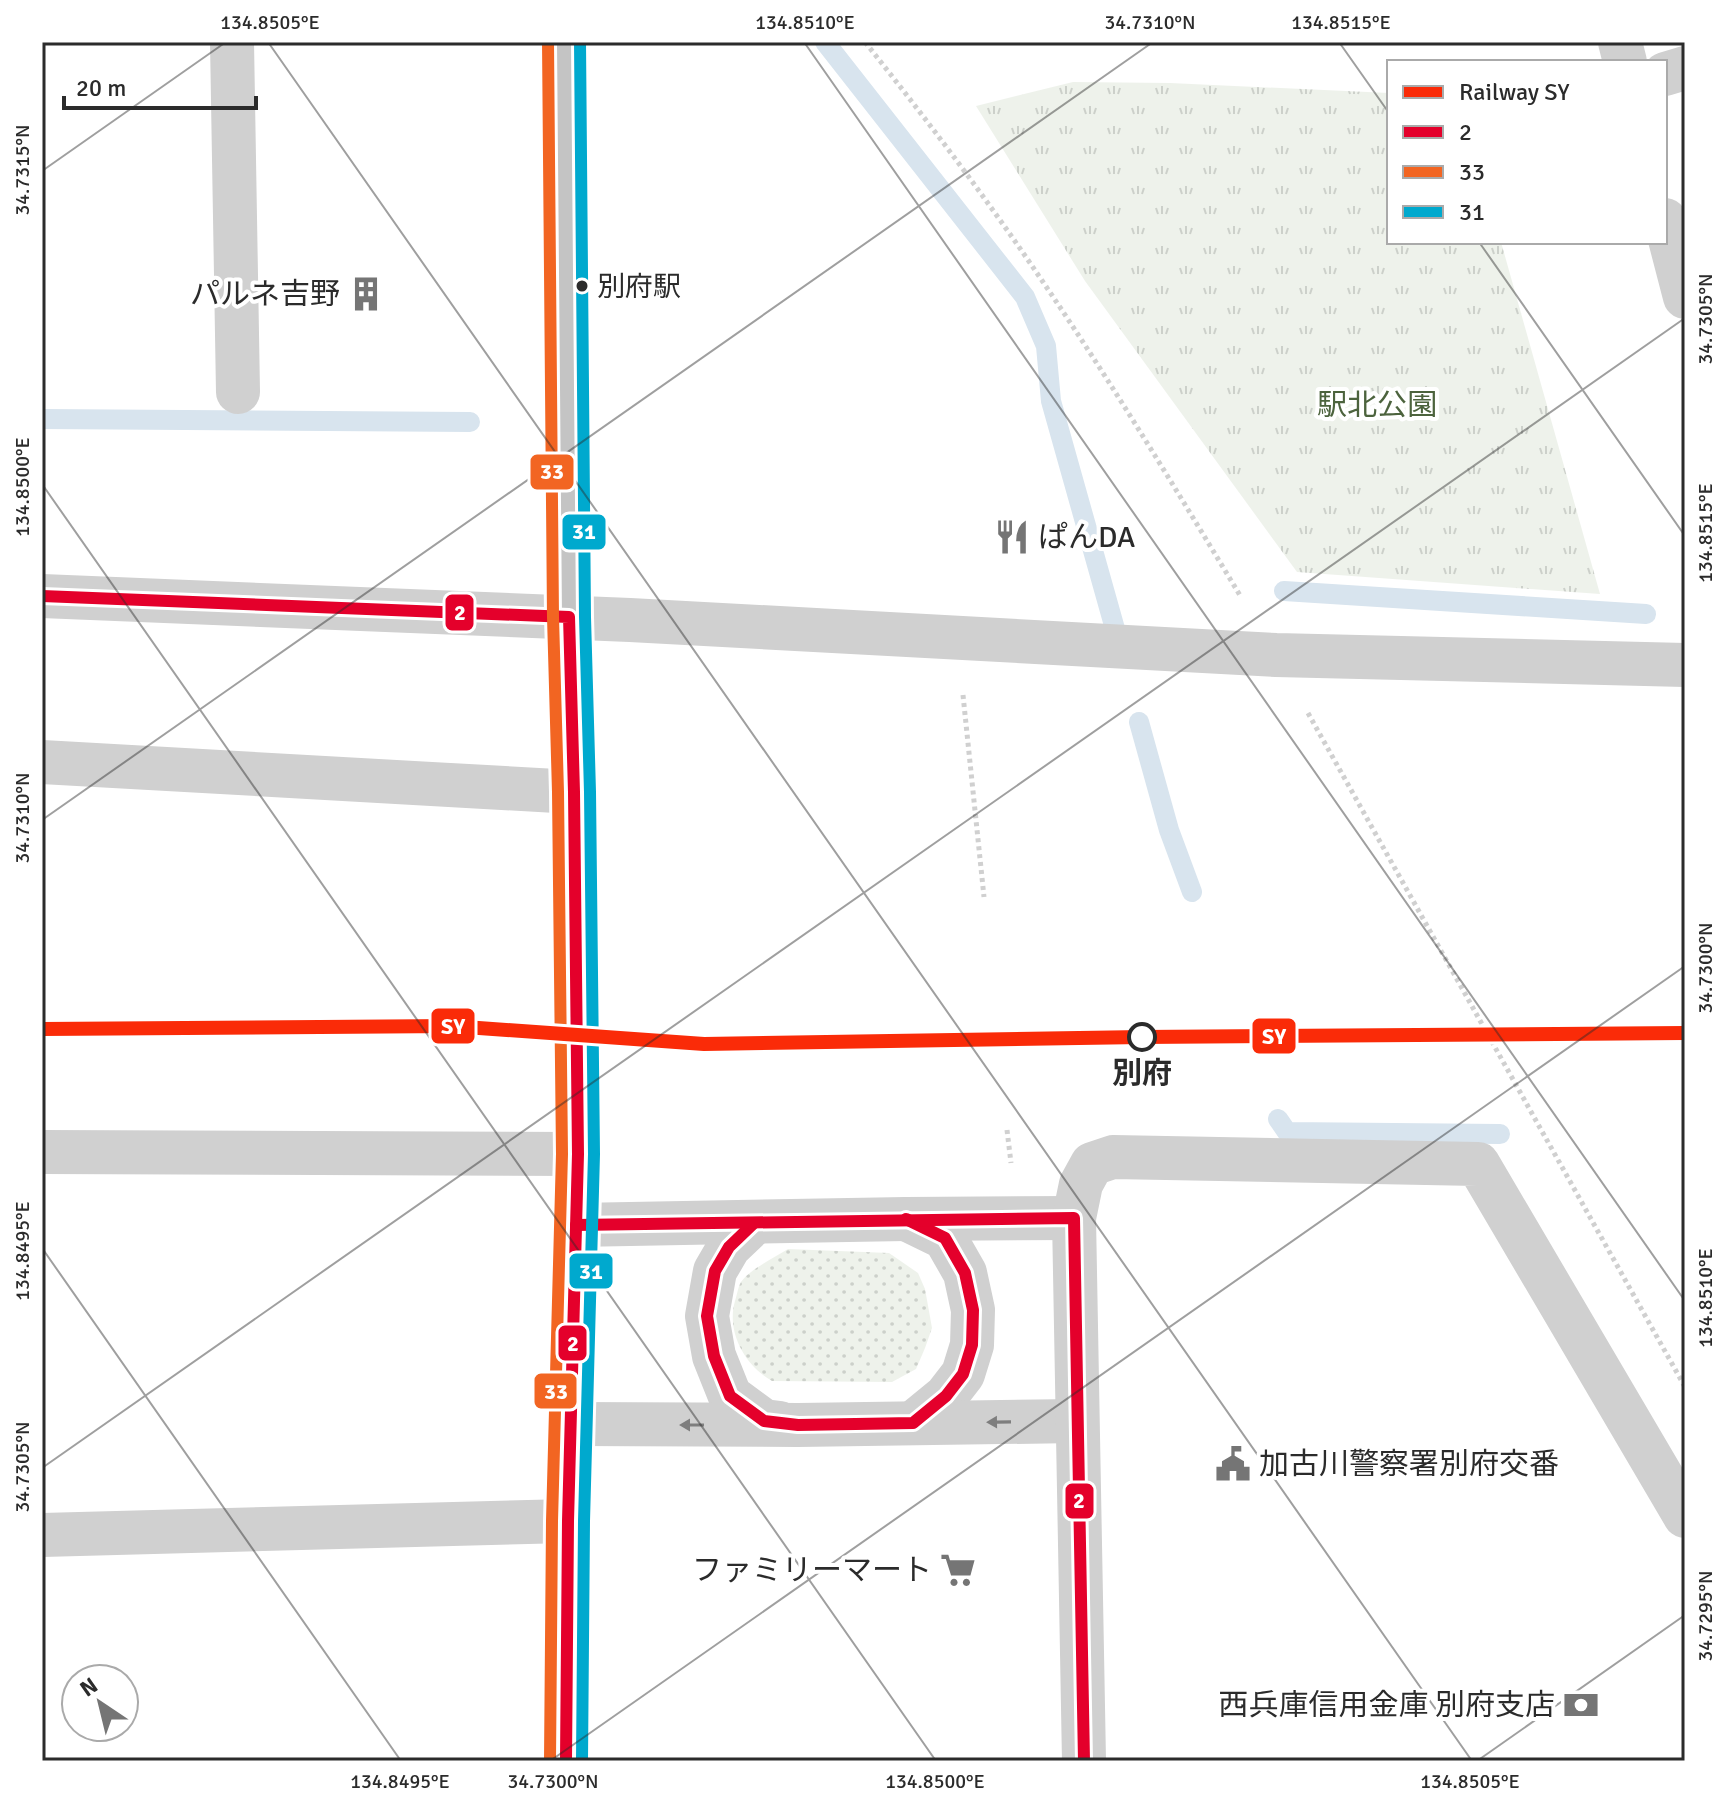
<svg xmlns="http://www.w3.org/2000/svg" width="1727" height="1803" viewBox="0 0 1727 1803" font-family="Signika,'Noto Sans JP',sans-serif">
<defs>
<pattern id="grass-dots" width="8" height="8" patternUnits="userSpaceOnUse" patternTransform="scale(2)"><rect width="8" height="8" fill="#eef2eb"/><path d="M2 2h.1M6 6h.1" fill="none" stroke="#ccd0ca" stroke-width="1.8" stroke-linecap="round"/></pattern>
<pattern id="park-tufts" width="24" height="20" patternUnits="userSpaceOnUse" patternTransform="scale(2)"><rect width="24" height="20" fill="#eef2eb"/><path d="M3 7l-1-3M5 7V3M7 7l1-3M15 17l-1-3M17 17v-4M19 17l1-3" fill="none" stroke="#ccd0ca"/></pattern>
</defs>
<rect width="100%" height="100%" fill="#fff"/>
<path fill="url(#grass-dots)" d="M788,1249L889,1253L918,1273L925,1289L932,1328L925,1348L916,1369L892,1382L772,1381C745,1366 726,1332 735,1301C737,1295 738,1287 741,1282C750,1269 774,1258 788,1249Z"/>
<path fill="url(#park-tufts)" d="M1073,82L1170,83L1389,93V242H1501L1600,594L1297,572L1085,281L976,106Z"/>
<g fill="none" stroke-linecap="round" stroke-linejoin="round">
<g stroke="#d8e4ee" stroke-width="20">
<path d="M825,42L1025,297L1046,346L1051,401L1117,636"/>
<path d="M42,419L470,422"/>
<path d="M1284,591L1646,614"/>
<path d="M1139,722L1169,830L1192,892"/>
<path d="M1278,1119L1287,1132L1500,1134"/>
</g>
<g stroke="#d0d0d0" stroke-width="5" stroke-dasharray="4 4" stroke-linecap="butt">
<path d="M865,42C927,120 987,199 1043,282C1113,385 1177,491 1241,597"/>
<path d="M963,695L984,897"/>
<path d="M1308,713L1685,1387"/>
<path d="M1007,1130L1011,1163"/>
</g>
<g stroke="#d0d0d0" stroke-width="44">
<path d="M232,42L238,392"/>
<path d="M1620,42L1625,62"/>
<path d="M1665,74L1685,68"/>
<path d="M1665,220L1685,297"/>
<path d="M42,596L630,620L1276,655L1685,665"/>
<path d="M42,762L574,792"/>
<path d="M42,1152L578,1154"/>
<path d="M906,1219L945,1238L965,1273L973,1310L972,1345L963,1374L946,1396L913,1423"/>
<path d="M754,1223L729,1247L715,1271L707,1316L714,1356L730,1396L764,1421L780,1423"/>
<path d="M576,1225L906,1219L1074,1218"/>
<path d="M572,1424L798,1425L1077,1421"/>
<path d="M42,1535L568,1521"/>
<path d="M1084,1761L1074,1218L1081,1184L1092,1164L1113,1157L1478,1164L1685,1516"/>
</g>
<path stroke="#c4c4c4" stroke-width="44" d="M564,42L569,617L574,792L578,1154L568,1521L566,1761"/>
<g stroke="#fff" stroke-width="18">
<g id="bus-1">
<path d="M42,596L569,617L574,792L578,1154L568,1521L566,1761"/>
<path d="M754,1223L729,1247L715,1271L707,1316L714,1356L730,1396L764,1421L798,1425L913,1423L946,1396L963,1374L972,1345L973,1310L965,1273L945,1238L906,1219"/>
<path d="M576,1225L1074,1218L1084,1761"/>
</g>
</g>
<g stroke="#fff" stroke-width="18">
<path id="bus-2" d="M548,42L553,617L558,792L562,1154L552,1521L550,1761"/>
</g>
<g stroke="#fff" stroke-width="18">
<path id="bus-3" d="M580,42L585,617L590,792L594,1154L584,1521L582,1761"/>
</g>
<use href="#bus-1" stroke="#e4002b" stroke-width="12"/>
<use href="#bus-2" stroke="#f26522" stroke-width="12"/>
<use href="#bus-3" stroke="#00a9ce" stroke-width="12"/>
<g stroke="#fff" stroke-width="20">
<path id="rail-1" d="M42,1029L451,1026L704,1044L1142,1037L1685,1033"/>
</g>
<use href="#rail-1" stroke="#fa2b08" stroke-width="14"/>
</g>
<defs><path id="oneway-solid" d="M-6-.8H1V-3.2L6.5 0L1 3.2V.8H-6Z" transform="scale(2)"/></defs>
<g fill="#7e7e7e">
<use href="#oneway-solid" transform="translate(999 1422) rotate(179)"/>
<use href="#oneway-solid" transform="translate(692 1425) rotate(-180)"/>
</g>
<path fill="none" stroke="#2b2b2b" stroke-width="2" stroke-opacity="0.45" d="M268,42L1472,1761M804,42L1685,1301M1339,42L1389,113M42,171L226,42M1479,242L1685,536M42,484L936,1761M42,820L1153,42M42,1248L401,1761M42,1468L1685,318M550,1761L1685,966M1477,1761L1685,1615"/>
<defs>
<g id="building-bare" transform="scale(2.76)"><path d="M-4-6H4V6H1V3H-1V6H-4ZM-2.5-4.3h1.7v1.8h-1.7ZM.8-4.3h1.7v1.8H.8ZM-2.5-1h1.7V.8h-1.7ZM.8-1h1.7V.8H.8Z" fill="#757575" stroke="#fff" stroke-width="2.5" paint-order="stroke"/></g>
<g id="restaurant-bare" transform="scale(2.76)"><path d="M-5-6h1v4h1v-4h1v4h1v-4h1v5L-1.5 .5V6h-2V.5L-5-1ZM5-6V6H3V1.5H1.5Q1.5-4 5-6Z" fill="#757575" stroke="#fff" stroke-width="2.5" paint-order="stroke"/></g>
<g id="civic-bare" transform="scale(2.76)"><path d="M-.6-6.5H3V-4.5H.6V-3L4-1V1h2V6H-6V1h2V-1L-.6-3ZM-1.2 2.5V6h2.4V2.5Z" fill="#757575" stroke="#fff" stroke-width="2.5" paint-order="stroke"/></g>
<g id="supermarket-bare" transform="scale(2.76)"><path d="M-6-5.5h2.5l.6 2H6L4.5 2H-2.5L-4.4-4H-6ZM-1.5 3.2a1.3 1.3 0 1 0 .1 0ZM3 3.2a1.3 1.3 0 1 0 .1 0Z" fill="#757575" stroke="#fff" stroke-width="2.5" paint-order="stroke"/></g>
<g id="bank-bare" transform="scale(2.76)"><path d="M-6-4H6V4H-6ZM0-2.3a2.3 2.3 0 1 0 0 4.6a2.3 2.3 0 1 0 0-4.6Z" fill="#757575" stroke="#fff" stroke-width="2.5" paint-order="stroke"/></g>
</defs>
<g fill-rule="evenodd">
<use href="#building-bare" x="366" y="294"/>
<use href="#restaurant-bare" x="1012" y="537"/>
<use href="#civic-bare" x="1233" y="1464"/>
<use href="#supermarket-bare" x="958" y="1570"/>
<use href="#bank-bare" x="1581" y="1705"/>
</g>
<circle fill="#2b2b2b" stroke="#fff" stroke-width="3" cx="582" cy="286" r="7"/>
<circle fill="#fff" stroke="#2b2b2b" stroke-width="4" cx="1142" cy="1037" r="13"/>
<g text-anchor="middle" stroke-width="8" stroke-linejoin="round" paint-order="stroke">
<g font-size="28" fill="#2b2b2b" stroke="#fff" text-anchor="start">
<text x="597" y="296">別府駅</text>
</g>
<g font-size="30" fill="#2b2b2b" stroke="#fff" text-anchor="end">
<text x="340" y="304">パルネ吉野</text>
<text x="1038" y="547" text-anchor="start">ぱんDA</text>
<text x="1259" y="1474" text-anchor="start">加古川警察署別府交番</text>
<text x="932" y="1580">ファミリーマート</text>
<text x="1555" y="1715">西兵庫信用金庫 別府支店</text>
</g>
<g font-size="30" fill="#4c633d" stroke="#fff">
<text x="1377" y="415">駅北公園</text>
</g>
<g font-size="30" font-weight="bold" fill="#2b2b2b" stroke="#fff">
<text x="1142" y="1083">別府</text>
</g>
</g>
<g stroke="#fff" stroke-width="3">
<rect x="529" y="453" width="46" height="38" rx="8" fill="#f26522"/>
<rect x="561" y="513" width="46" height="38" rx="8" fill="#00a9ce"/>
<rect x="444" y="593" width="31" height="39" rx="8" fill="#e4002b"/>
<rect x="430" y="1007" width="46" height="38" rx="8" fill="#fa2b08"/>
<rect x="1251" y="1017" width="46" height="38" rx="8" fill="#fa2b08"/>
<rect x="568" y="1252" width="46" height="38" rx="8" fill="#00a9ce"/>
<rect x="557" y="1324" width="31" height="38" rx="8" fill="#e4002b"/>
<rect x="533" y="1372" width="45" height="38" rx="8" fill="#f26522"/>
<rect x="1064" y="1482" width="31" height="38" rx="8" fill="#e4002b"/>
</g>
<g font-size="22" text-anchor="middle" font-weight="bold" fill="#fff">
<text x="552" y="479">33</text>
<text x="584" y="539">31</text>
<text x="460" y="620">2</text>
<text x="453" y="1034">SY</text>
<text x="1274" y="1044">SY</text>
<text x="591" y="1279">31</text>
<text x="573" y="1351">2</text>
<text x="556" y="1399">33</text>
<text x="1079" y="1508">2</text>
</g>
<rect width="1727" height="1803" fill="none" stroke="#ffffff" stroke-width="88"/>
<rect x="1387" y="60" width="280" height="184" fill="#ffffff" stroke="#aaaaaa" stroke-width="2"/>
<rect x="1403" y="86" width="40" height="12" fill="#fa2b08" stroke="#aaaaaa" stroke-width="2"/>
<text x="1459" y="100" font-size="24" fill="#2b2b2b">Railway SY</text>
<rect x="1403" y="126" width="40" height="12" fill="#e4002b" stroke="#aaaaaa" stroke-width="2"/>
<text x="1459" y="140" font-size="24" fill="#2b2b2b">2</text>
<rect x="1403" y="166" width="40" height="12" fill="#f26522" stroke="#aaaaaa" stroke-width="2"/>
<text x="1459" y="180" font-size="24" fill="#2b2b2b">33</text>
<rect x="1403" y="206" width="40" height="12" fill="#00a9ce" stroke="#aaaaaa" stroke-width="2"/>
<text x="1459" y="220" font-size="24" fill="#2b2b2b">31</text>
<g transform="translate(100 1703) rotate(325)"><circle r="38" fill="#ffffff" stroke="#aaaaaa" stroke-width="2"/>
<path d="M0-6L14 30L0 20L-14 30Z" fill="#757575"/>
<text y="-12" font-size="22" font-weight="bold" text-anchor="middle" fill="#2b2b2b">N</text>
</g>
<path d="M64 96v12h192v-12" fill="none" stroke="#2b2b2b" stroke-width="4"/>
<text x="76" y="96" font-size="24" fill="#2b2b2b" stroke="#ffffff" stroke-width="6" paint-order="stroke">20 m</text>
<rect x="44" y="44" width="1639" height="1715" fill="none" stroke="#2b2b2b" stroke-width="3"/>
<g font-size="20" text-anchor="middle" fill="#2b2b2b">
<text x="270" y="29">134.8505°E</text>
<text x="805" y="29">134.8510°E</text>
<text x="1150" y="29">34.7310°N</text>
<text x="1341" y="29">134.8515°E</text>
<text transform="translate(22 170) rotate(-90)" y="7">34.7315°N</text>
<text transform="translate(1705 319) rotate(-90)" y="7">34.7305°N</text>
<text transform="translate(22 487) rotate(-90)" y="7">134.8500°E</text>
<text transform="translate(1705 533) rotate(-90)" y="7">134.8515°E</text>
<text transform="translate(22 818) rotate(-90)" y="7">34.7310°N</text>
<text transform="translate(1705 968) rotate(-90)" y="7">34.7300°N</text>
<text transform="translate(22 1251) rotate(-90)" y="7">134.8495°E</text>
<text transform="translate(1705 1298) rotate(-90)" y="7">134.8510°E</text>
<text transform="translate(22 1467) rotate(-90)" y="7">34.7305°N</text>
<text transform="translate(1705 1616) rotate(-90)" y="7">34.7295°N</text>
<text x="400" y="1788">134.8495°E</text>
<text x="553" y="1788">34.7300°N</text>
<text x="935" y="1788">134.8500°E</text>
<text x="1470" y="1788">134.8505°E</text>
</g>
</svg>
